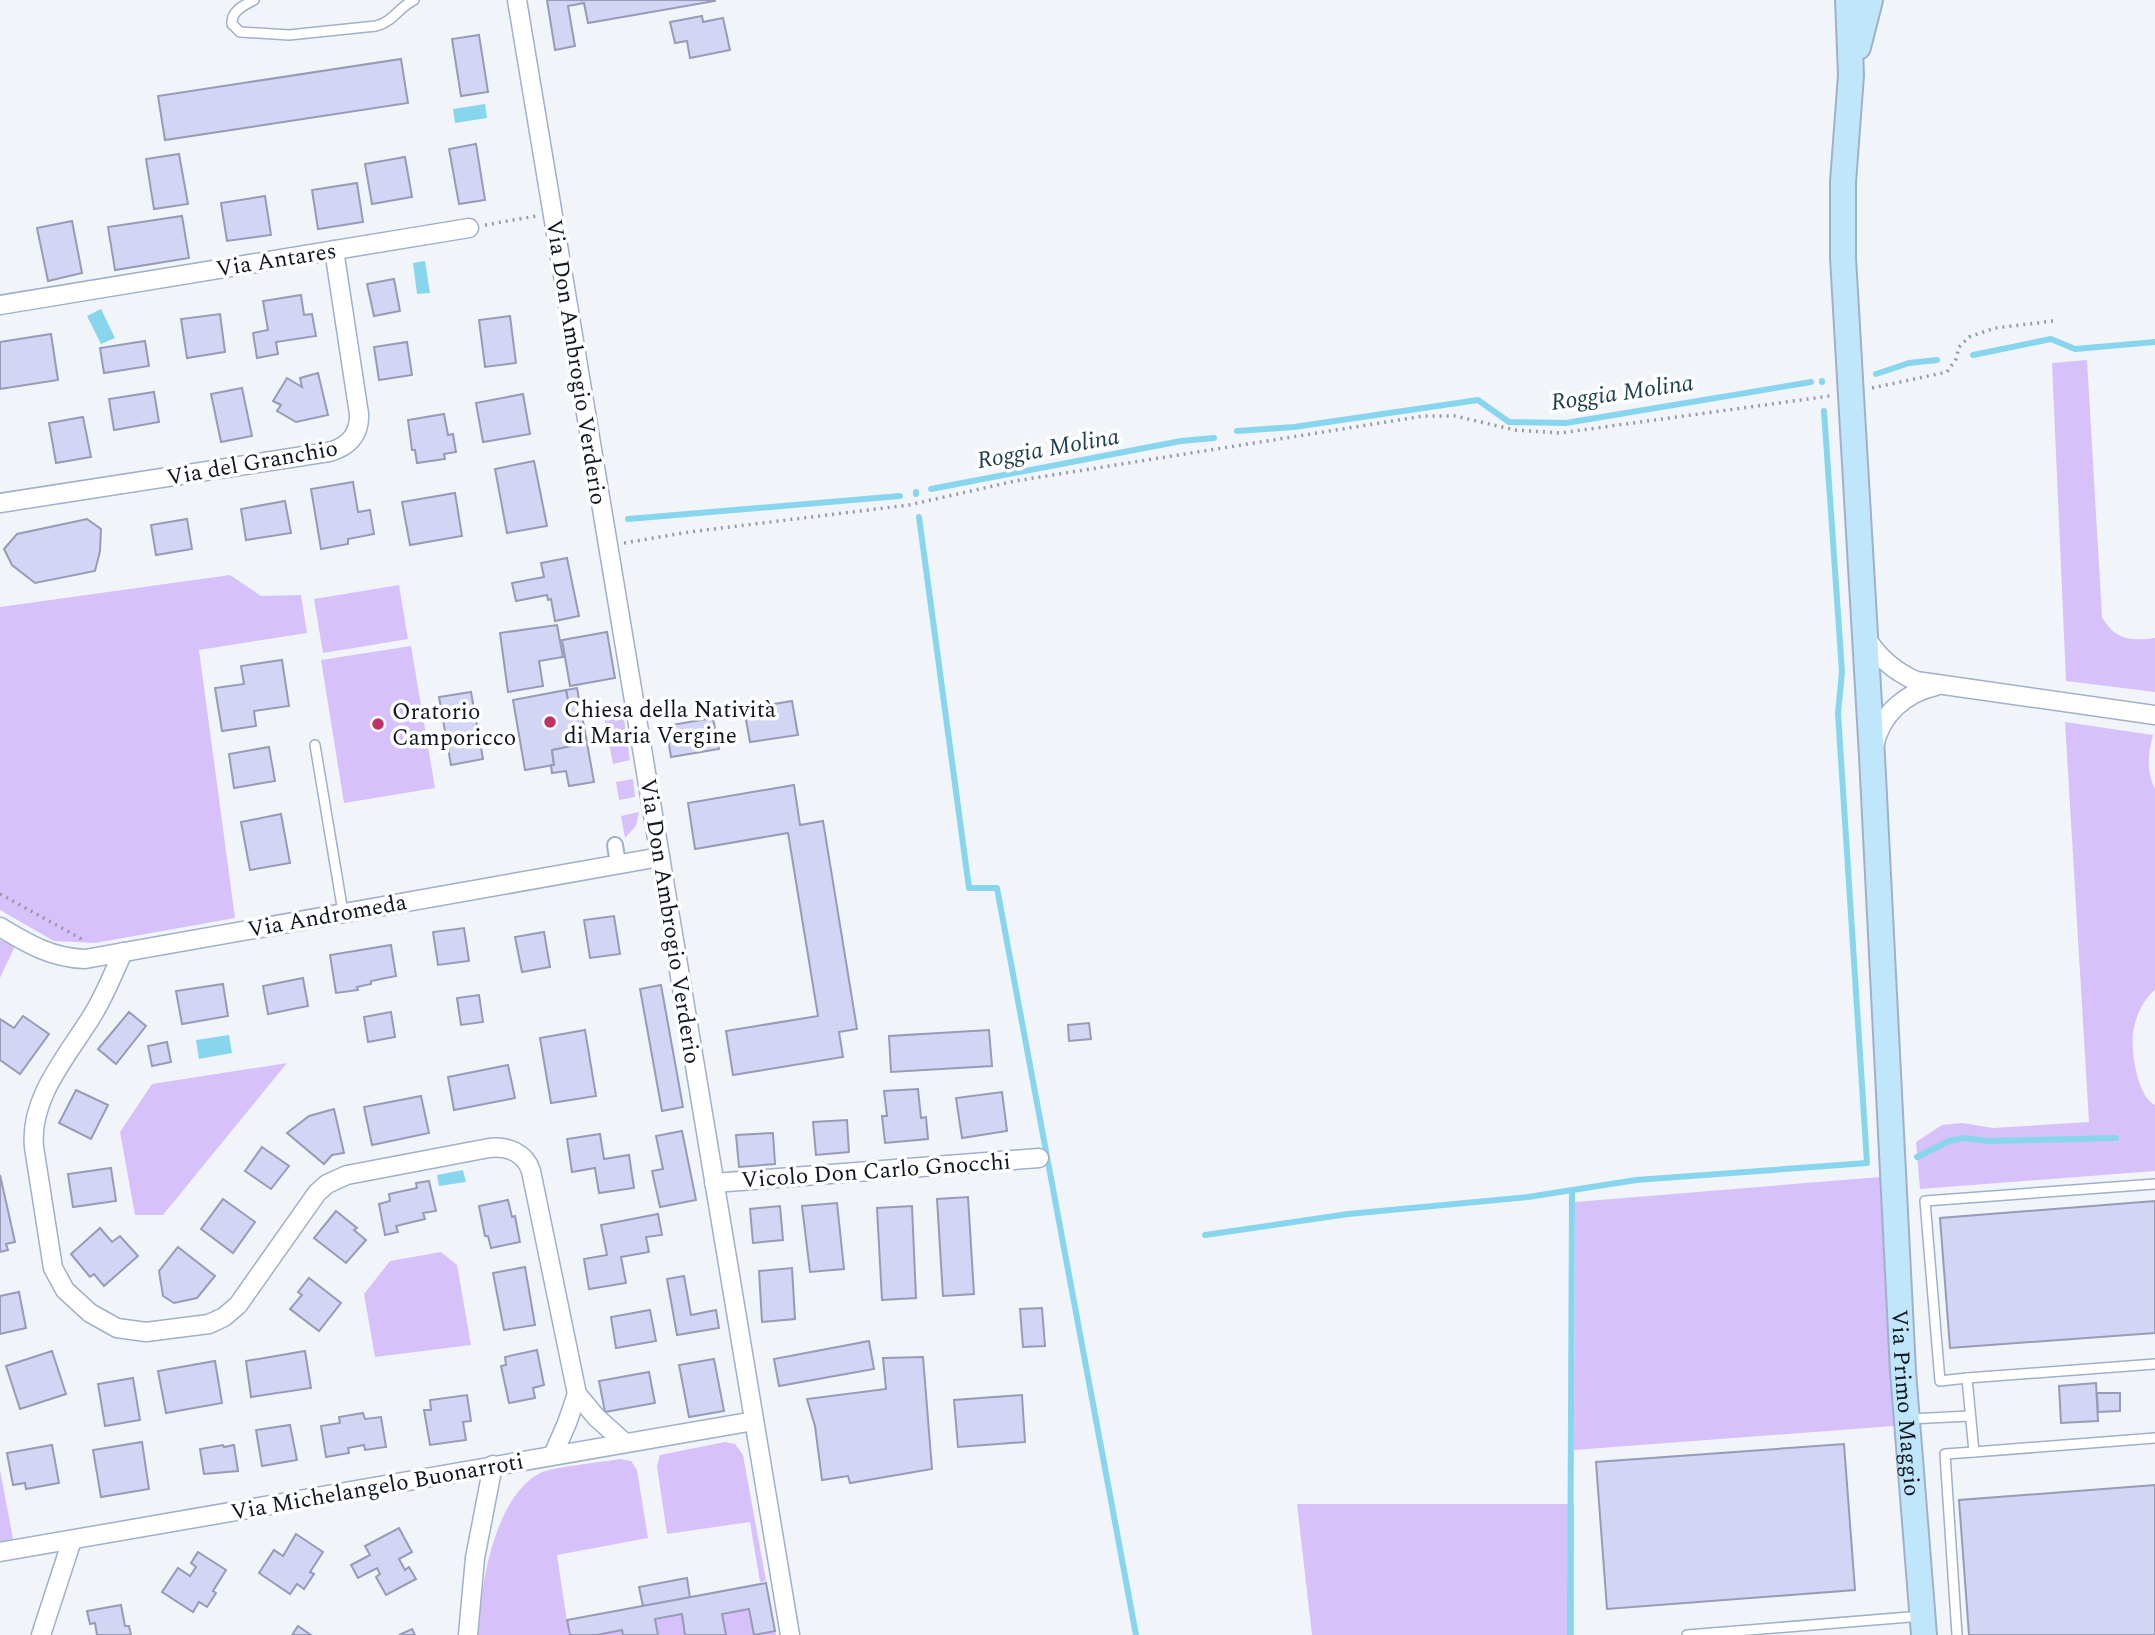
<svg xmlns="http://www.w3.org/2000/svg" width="2155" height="1635" viewBox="0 0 2155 1635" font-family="Spectral,serif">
<rect width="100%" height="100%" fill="#f1f5fa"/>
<g fill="#d6c1fb">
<path d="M2087,360L2102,617C2115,640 2130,641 2155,638V692L2066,681L2052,363Z"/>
<path d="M230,575L261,596L301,595L307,633L199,650L235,918L95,943L54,941L0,910V607Z"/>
<path d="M399,585L408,639L323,653L314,599Z"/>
<path d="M411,646L435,788L344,803L321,660Z"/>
<path d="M623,712L630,760L613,764L604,716Z"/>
<path d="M2065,722L2153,735C2148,755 2146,770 2155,789V990C2143,999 2135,1018 2133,1033C2131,1052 2137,1096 2155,1105V1171L1920,1189L1916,1142L1942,1125L1962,1123L1993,1128L2089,1122Z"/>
<path d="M633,779L635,797L619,800L616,782Z"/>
<path d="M639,812L636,826L625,838L621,816Z"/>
<path d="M0,940L15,946L0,978Z"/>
<path d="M287,1063L163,1215H135L120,1132L152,1084Z"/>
<path d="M1880,1177L1894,1426L1574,1450L1575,1202Z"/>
<path d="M441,1252L457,1265L471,1345L375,1357L364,1294L390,1261Z"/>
<path d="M725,1442L735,1444L743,1455L766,1581L760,1582L750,1522L667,1534L657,1466L660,1455Z"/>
<path d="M620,1459L631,1461L637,1470L648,1538L557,1555L569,1635H477C481,1588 493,1498 540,1473C552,1467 603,1462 620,1459Z"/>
<path d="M0,1470L13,1539L0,1542Z"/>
<path d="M1297,1504H1574V1635H1312Z"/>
<path d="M766,1583L776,1635H570L567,1620Z"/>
</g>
<g fill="#88d6ee">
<path d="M485,104L487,118L455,123L453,109Z"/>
<path d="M425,261L430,293L417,294L413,263Z"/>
<path d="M101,309L115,338L101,344L87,316Z"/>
<path d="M229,1035L232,1053L199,1059L196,1040Z"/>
<path d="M463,1170L466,1182L439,1186L437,1175Z"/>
</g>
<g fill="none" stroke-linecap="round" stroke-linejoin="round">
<g stroke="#88d6ee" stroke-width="6">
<path d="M1973,355L2051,339L2075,349L2155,342"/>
<path d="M1876,374L1909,363L1937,360"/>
<path d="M1822,381V382"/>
<path d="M1237,431L1294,427L1478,400L1509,422L1566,423L1811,382"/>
<path d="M931,489L1181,441L1214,438"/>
<path d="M916,492V494"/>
<path d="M919,517L969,888H997L1136,1635"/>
<path d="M628,519L900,496"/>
<path d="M1917,1157L1949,1141L1964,1138L1988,1141L2116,1138"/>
<path d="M1205,1235L1348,1214L1528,1197L1636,1180L1867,1163L1838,713L1842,672L1824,411"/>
<path d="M1570,1635L1572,1190"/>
</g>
</g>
<g fill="#d2d5f3" stroke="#989bb7" stroke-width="2">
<path d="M547,0H715V1L588,23L584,3L568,6L575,46L555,50Z"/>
<path d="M702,16L703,22L723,18L730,50L690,58L687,41L675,43L670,22Z"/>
<path d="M479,35L488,92L461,96L452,39Z"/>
<path d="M401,59L408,103L165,140L158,96Z"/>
<path d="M476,144L485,200L459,204L449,149Z"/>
<path d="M179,154L188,204L154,209L146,159Z"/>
<path d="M405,157L412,197L372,204L365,164Z"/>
<path d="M357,183L363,222L318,229L312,190Z"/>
<path d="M265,196L271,235L227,241L221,203Z"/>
<path d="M182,216L189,258L115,270L108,227Z"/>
<path d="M72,221L82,273L48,281L37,228Z"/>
<path d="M394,279L400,311L374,316L367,284Z"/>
<path d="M301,295L304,315L312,314L316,336L276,342L278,354L257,358L253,333L268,330L263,301Z"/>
<path d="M220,314L225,352L187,358L181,319Z"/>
<path d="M510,316L516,363L485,367L479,320Z"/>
<path d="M51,334L58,380L0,389V342Z"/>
<path d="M145,341L149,366L104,373L100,348Z"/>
<path d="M407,342L412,375L379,380L374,347Z"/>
<path d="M318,373L328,415L296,422L277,411L281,405L273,401L287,378L302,387L300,378Z"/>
<path d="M242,388L252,436L221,442L211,394Z"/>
<path d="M154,392L159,422L114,430L109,399Z"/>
<path d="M523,394L530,434L483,442L476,403Z"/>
<path d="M444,414L448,435L453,434L456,452L444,454L445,459L417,463L415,450H412L408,420Z"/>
<path d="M83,417L91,457L56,463L49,423Z"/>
<path d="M534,461L547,526L507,533L495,469Z"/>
<path d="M353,482L358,512L370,510L374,534L348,539V544L321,549L311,489Z"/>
<path d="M455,493L462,536L410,545L402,502Z"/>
<path d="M285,501L291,533L246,540L241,509Z"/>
<path d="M87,519L101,529L100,551L95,571L35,583L12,565L4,549L17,534Z"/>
<path d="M187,519L192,549L156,555L151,525Z"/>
<path d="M567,558L579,616L555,621L551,599L548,600L547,595L516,601L512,583L544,577L541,563Z"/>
<path d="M557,625L563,657L539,661L543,686L508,692L500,633Z"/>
<path d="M607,632L615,678L570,686L562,640Z"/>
<path d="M282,660L289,706L254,711L256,726L222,731L215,688L244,684L241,666Z"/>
<path d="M577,688L579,699L568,701L566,690Z"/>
<path d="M566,690L568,701L579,699L587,743L552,750L554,765L525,770L513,700Z"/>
<path d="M471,692L483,759L451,765L439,697Z"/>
<path d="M792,701L798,735L750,742L744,709Z"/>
<path d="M713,718L719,749L671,757L666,726Z"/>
<path d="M587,743L594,782L569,786L566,771L552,773L551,765H554L552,750Z"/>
<path d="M269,747L275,781L234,788L229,754Z"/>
<path d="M794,785L800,825L823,821L857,1029L839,1032L843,1057L733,1075L726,1031L818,1016L788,833L695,849L688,803Z"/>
<path d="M281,814L290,863L250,870L241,822Z"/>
<path d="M614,916L620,954L590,958L584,920Z"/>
<path d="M464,928L469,961L438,965L433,932Z"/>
<path d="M544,932L550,967L522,972L515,937Z"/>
<path d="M391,945L396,976L371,981V984L357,987L358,990L336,993L330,955Z"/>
<path d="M303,978L308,1006L268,1014L263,986Z"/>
<path d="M223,984L228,1016L182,1024L176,991Z"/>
<path d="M661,985L683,1107L662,1111L640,989Z"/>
<path d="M479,995L483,1022L461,1025L457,998Z"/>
<path d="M129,1012L146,1026L116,1064L98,1049Z"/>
<path d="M391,1012L395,1037L368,1042L364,1017Z"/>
<path d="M23,1016L49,1034L20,1074L0,1060V1019L14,1028Z"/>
<path d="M1089,1023L1091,1039L1069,1041L1068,1025Z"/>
<path d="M585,1030L596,1096L551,1103L540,1038Z"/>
<path d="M989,1030L992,1066L891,1072L889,1036Z"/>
<path d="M167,1042L171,1062L152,1066L148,1046Z"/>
<path d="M508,1065L515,1098L454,1110L448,1077Z"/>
<path d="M918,1089L921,1118L926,1117L928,1139L885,1143L882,1116H887L884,1091Z"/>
<path d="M76,1090L108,1105L91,1139L59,1123Z"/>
<path d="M1002,1092L1007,1131L962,1138L956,1098Z"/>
<path d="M421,1096L429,1133L372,1145L364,1107Z"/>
<path d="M334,1109L344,1153L332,1155L324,1164L287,1133L309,1116Z"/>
<path d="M847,1120L849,1152L816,1155L813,1122Z"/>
<path d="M682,1131L696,1200L660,1207L652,1171L663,1169L656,1136Z"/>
<path d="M773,1133L775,1164L739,1167L736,1135Z"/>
<path d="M600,1134L604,1159L629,1155L634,1188L599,1193L595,1168L572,1172L567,1139Z"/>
<path d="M262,1147L289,1166L271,1189L245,1171Z"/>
<path d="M111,1168L116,1201L73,1207L68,1174Z"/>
<path d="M0,1175L15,1242L6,1244L8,1250L0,1252Z"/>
<path d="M429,1181L436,1211L423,1213L425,1219L396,1226L398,1232L385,1235L379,1204L390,1201L389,1194L417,1188L416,1183Z"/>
<path d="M968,1197L974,1294L943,1296L937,1199Z"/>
<path d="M223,1199L255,1222L233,1253L201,1229Z"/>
<path d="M508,1200L512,1217L515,1216L520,1242L491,1248L488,1236H485L479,1206Z"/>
<path d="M2155,1201V1333L1950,1348L1940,1218Z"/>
<path d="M837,1203L844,1269L810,1272L802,1206Z"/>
<path d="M780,1206L783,1240L753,1243L750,1209Z"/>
<path d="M912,1206L916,1298L882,1300L877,1208Z"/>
<path d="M336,1211L357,1228L354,1230L366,1240L346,1263L314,1238Z"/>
<path d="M658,1214L662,1235L646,1237L649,1252L621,1257L626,1283L589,1289L584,1259L607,1255L601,1225Z"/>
<path d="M100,1228L112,1242L120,1236L138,1256L104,1286L94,1274L90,1277L71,1254Z"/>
<path d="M178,1247L215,1276L197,1298L174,1303L163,1296L159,1271Z"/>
<path d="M525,1267L535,1325L504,1330L493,1273Z"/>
<path d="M792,1268L795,1319L762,1322L759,1271Z"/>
<path d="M684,1276L691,1315L716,1310L719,1328L677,1335L667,1279Z"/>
<path d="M309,1278L341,1303L319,1331L290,1309L302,1295L298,1292Z"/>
<path d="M19,1292L26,1328L0,1334V1296Z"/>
<path d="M1042,1308L1045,1346L1023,1347L1020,1309Z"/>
<path d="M650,1310L656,1341L616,1348L611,1317Z"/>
<path d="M869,1341L874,1369L779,1386L774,1359Z"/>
<path d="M537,1350L544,1385L533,1388L535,1398L509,1403L501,1366L506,1365L505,1357Z"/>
<path d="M52,1351L66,1394L20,1409L6,1366Z"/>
<path d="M305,1351L311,1388L251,1397L246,1361Z"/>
<path d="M923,1357L932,1469L850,1483L848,1476L822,1480L815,1426L807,1399L886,1389L883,1358Z"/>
<path d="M714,1359L724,1411L689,1417L679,1365Z"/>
<path d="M215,1361L222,1403L166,1413L158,1371Z"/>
<path d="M649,1372L655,1403L605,1412L599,1381Z"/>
<path d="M133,1378L140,1420L105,1426L98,1384Z"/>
<path d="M2096,1383L2098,1421L2061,1423L2059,1386Z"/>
<path d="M2097,1393H2120V1411L2098,1412Z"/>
<path d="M467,1395L471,1421L463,1422L466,1440L430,1445L424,1410H431L430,1400Z"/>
<path d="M1022,1395L1025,1442L958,1447L954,1400Z"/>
<path d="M363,1413L365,1419L381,1417L386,1447L365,1450L364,1445L348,1448L349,1453L326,1457L321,1426L340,1423L339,1417Z"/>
<path d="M290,1425L297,1460L262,1466L256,1430Z"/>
<path d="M142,1442L149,1489L101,1497L93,1450Z"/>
<path d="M1844,1444L1855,1590L1607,1609L1596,1462Z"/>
<path d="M52,1445L59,1483L26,1489L25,1483L13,1485L7,1453Z"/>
<path d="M223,1445L224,1447L234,1445L238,1471L204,1474L200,1449Z"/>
<path d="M2155,1485V1635H1969L1959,1500Z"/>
<path d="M399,1528L412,1552L399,1559L405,1570L409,1567L416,1579L386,1595L376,1577L380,1574L377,1568L358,1578L351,1565L370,1555L365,1546Z"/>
<path d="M296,1534L323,1552L310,1572L314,1574L304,1589L297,1584L290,1594L259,1573L274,1550L283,1556Z"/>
<path d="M198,1552L226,1570L213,1591L216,1593L207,1607L199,1602L193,1612L162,1592L178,1568L190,1576L196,1567L191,1563Z"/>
<path d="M687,1578L690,1598L643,1606L639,1587Z"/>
<path d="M766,1583L775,1631L754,1635L749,1609L722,1614L726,1635H685L682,1614L655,1619L658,1635H623L622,1630L597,1635H570L567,1620Z"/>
<path d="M121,1605L125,1626H129L131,1635H97L95,1623L90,1624L87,1611Z"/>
<path d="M298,1626L311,1635H292Z"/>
<path d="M412,1629L415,1635H399Z"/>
</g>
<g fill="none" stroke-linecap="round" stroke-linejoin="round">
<g stroke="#a0b0c9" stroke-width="12">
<g id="service">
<path d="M254,0C244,5 231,11 232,24L240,32L289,35L376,26C393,22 399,7 414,0"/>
<path d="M315,745L343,912"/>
<path d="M2155,1364L1967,1378L1974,1452L2155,1438"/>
<path d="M1967,1378L1940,1381L1925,1201L2155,1184"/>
<path d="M1909,1419L1970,1416"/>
<path d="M1687,1635L1922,1616"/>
<path d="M1957,1635L1945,1454L1974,1452"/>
</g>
</g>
<g stroke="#a0b0c9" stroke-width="18">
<path id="pedestrian" d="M615,845L618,864"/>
</g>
<g stroke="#a0b0c9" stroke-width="21">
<g id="minor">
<path d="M517,0L790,1635"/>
<path d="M0,305L469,228"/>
<path d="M0,503L329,452C348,447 360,435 359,414L334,250"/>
<path d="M1866,637C1878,658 1894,671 1916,681L2155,715"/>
<path d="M1874,746C1881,714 1905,693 1936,686"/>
<path d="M0,927C28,944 52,958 85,959L660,857"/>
<path d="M123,952C114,972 106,992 95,1011C71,1052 29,1096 34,1147L53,1268L65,1290L90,1313L117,1328L146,1332L209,1324L224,1317L238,1305L317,1193L327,1184L347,1175L489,1148C507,1146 525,1152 531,1171L577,1394L596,1417L625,1443"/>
<path d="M714,1183L1039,1158"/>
<path d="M553,1455L567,1423L577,1394"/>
<path d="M0,1552L754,1421"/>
<path d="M41,1635L72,1540"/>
<path d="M468,1635L475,1558L493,1465"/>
</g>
</g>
<g stroke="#a0b0c9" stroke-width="28">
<g id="secondary">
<path id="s1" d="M1848,0L1851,75L1843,182V258L1872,756L1903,1371L1924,1635"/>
<path d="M1858,47L1870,0"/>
</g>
</g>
<g stroke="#979ba2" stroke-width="3.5" stroke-dasharray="2 5" stroke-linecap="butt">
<path d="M485,225L536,216"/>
<path d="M1872,388L1947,372L1956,359L1959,347L1969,337L1995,328L2053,321"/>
<path d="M624,543L689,532L909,505L1015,481L1424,416H1455L1515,430L1560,433L1830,396"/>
<path d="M0,894L80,938L82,941"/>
</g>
<use href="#service" stroke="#fff" stroke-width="9"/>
<use href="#pedestrian" stroke="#fff" stroke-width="14"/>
<use href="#minor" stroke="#fff" stroke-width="18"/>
<use href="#secondary" stroke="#c0e6fc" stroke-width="24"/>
</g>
<g fill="#be3267" stroke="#fff" stroke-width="2.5">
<circle cx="550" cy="722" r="7"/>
<circle cx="378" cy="724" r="7"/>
</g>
<g text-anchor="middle" stroke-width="7" stroke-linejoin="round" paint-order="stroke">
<g font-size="23" fill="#111620" stroke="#fff">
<text transform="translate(276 259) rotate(-9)" y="8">Via Antares</text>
<text transform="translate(577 362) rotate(81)" y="8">Via Don Ambrogio Verderio</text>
<text transform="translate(252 462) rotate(-10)" y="8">Via del Granchio</text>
<text transform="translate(327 915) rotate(-10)" y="8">Via Andromeda</text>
<text transform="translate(671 921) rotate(81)" y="8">Via Don Ambrogio Verderio</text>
<text transform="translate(876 1170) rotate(-4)" y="8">Vicolo Don Carlo Gnocchi</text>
<text dy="8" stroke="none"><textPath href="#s1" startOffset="1405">Via Primo Maggio</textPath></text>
<text transform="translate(377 1486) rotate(-10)" y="8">Via Michelangelo Buonarroti</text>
</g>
<g font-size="23" fill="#111620" stroke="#fff" text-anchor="start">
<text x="564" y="717">Chiesa della Natività<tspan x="564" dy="26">di Maria Vergine</tspan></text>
<text x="392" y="719">Oratorio<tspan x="392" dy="26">Camporicco</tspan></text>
</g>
<g font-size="24" font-style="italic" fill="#1e424d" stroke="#fff">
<text transform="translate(1622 392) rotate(-8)" y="8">Roggia Molina</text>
<text transform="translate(1048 448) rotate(-10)" y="8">Roggia Molina</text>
</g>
</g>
</svg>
